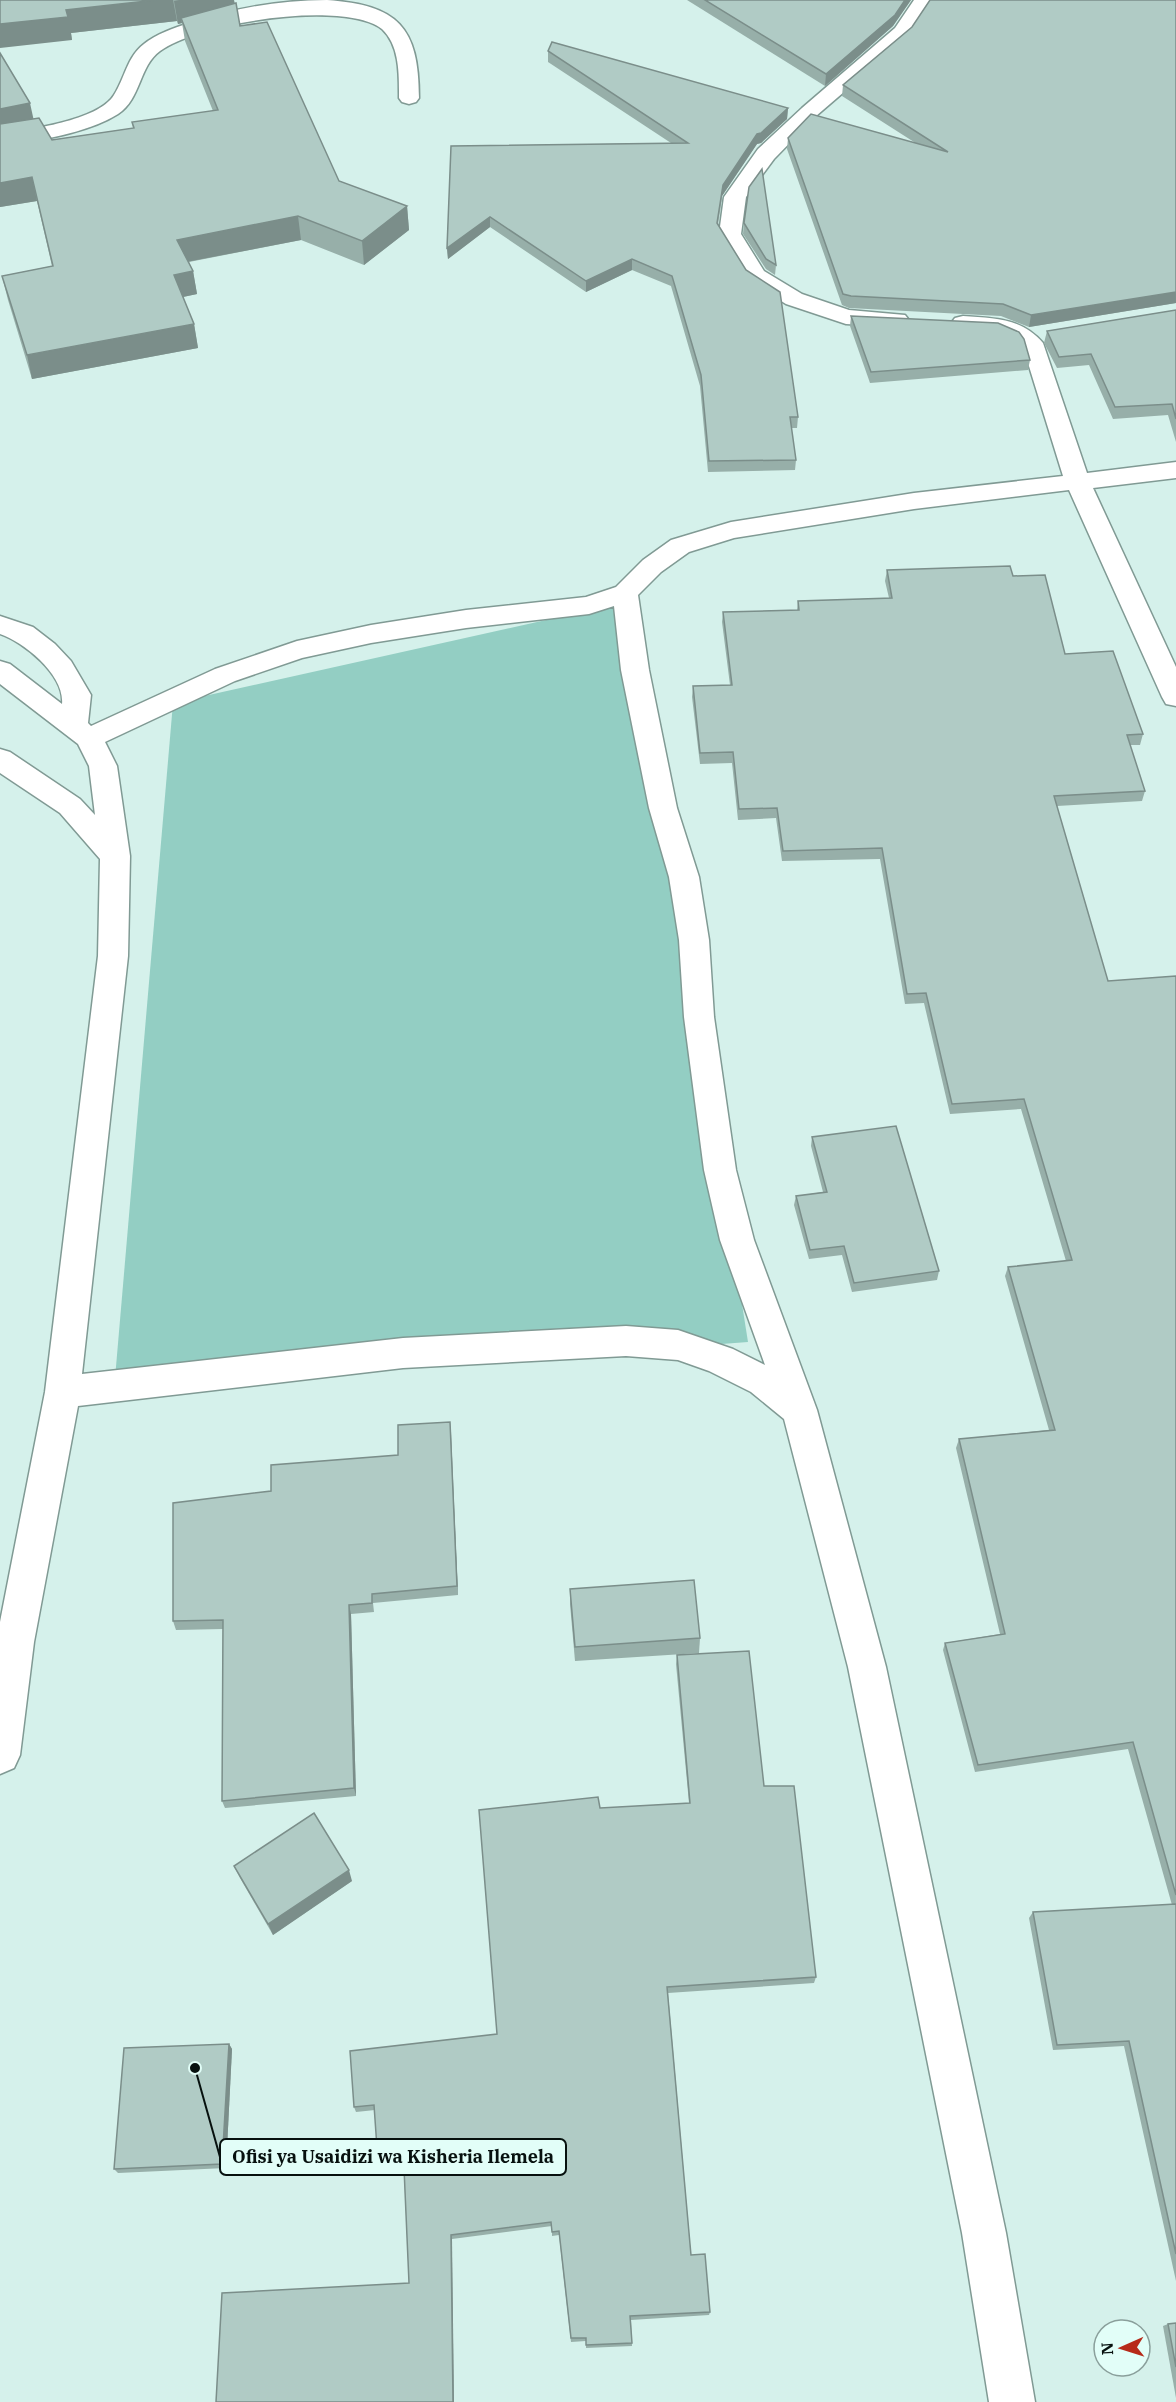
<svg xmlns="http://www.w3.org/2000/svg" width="1176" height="2402" viewBox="0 0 1176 2402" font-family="'IBM Plex Serif',serif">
<rect width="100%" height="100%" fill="#d5f1eb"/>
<path fill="#93cec3" d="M631,601L748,1342L114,1390L173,703Z"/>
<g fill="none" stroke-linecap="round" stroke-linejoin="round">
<g stroke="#809a94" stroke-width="3">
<g id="minor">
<path d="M327,0C398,5 419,27 419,98L416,102L409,104L402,102L399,98C399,75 400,46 382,29C344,0 200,22 160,51C139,66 141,99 118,114C87,134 36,140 0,147V135C29,129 98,121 114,95C125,78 127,57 144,44C156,34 174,28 189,23C235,8 279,0 327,0Z"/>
<path d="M914,0H934L909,36L816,116L774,159L746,197L741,234L764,271L802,294L849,310L905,315L909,320L905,325L897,327L846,324L786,304L747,280L719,234L724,197L758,149L802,108L895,28Z"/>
<path d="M963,316C994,318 1022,318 1043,343L1087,473L1176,462V478L1093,488L1176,667V706L1166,704L1162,697L1069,490L914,509L734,538L689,552L661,572L638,595L649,670L677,808L699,877L709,940L714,1017L736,1170L754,1240L817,1410L886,1667L1006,2233L1035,2402H989L962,2233L848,1667L784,1419L751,1392L709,1371L678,1360L626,1356L403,1368L78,1406L34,1642L20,1755L14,1768L0,1774V1622L45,1392L98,956L100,859L60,813L0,773V749L10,752L80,799L95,815L89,766L78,744L0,684V661L10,664L62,704C65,675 24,642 0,634V616L33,627L55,644L71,661L91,695L88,723L91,726L215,669L297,641L371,625L466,610L586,597L616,587L643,560L671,540L731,522L914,493L1063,476L1024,350L1004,334L955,328L951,323L955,318ZM614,606L621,670L649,808L669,877L679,940L684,1017L704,1170L720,1240L765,1365L733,1349L678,1330L626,1326L403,1338L82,1374L128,956L130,856L117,766L105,742L235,681L302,658L371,643L466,628L589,614Z"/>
</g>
</g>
<use href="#minor" fill="#fff" fill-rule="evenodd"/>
</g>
<g fill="#97afa9">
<path d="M0,0H234L240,26L339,181L407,206L409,230L364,265L301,240L189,262L193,271L197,294L183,297L194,324L198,348L32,379L8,300L2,276L52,266L37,201L0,207V53L33,119L52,140L133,128L132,122L213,111L185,41L182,23L178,24L177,21L71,33L72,40Z"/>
<path d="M687,0H911L893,26L825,86Z"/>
<path d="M1176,0V303L1029,327L1001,316L849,308L842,305L787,149L788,138L914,142L842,96L843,85L912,27Z"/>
<path d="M548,51L788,108L787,119L761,143L757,144L722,196L718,224L798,417L797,428H791L796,460L795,470L708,472L700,386L671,286L632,270L586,292L490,227L448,259L447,248L451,146L671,143L548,62Z"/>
<path d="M744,223L776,265L775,275L766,269L743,234Z"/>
<path d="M1176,310V442L1168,415L1113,419L1089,365L1057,368L1044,343L1047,331Z"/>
<path d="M851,316L1030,360L1028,370L870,383L850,326Z"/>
<path d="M887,570L1013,576L1065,654L1143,734L1140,745H1130L1145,791L1142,801L1057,806L1108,981L1176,976V2281L1124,2046L1053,2050L1029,1918L1033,1912L1172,1905L1128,1749L975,1772L943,1650L945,1643L1000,1634L956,1448L959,1439L1049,1430L1005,1276L1008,1267L1066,1261L1021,1109L950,1114L924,1003L905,1004L880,859L782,861L776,818L738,820L732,763L700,764L692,697L693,686L730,685L722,622L723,612L797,610L798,601L889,598L885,581Z"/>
<path d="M812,1137L939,1271L937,1280L852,1292L842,1255L809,1259L794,1205L796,1196L823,1192L811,1146Z"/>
<path d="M450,1422L458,1595L373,1603L374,1612L351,1614L356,1796L225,1808L222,1801L223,1629L176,1630L173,1621L271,1491L398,1455Z"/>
<path d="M570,1589L700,1638L699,1653L575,1661L570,1604Z"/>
<path d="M677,1655L764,1786L816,1977L814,1983L668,1993L691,2255L710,2312L709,2315L631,2320L632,2346L586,2348V2341L571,2342L559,2235L552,2236V2226L452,2239L409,2283L403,2150L379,2153L377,2148L375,2110L356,2112L354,2107L497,2034L600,1808L689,1803L676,1664Z"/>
<path d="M234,1866L352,1881L273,1935L240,1878Z"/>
<path d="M229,2044L232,2049L226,2168L118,2173L114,2169Z"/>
<path d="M1176,2323V2398L1163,2326L1168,2324Z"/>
</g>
<g fill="#7b8e8a">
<path d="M156,0H173L177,21L71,33L72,40L0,48V24L66,10Z"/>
<path d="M179,0H234L235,8L181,18L182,23L178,24L174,1Z"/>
<path d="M905,0H911L893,26L825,86L826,74Z"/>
<path d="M30,103L35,126L0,133V109Z"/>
<path d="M788,108L787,119L761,143L757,144L722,196L717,234L723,185L757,134Z"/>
<path d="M32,177L37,201L0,207V183Z"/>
<path d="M407,206L409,230L364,265L362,241Z"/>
<path d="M298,216L301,240L181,263L177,240Z"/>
<path d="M490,217V227L448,259L447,248Z"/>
<path d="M632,259V270L586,292V281Z"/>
<path d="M193,271L197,294L178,298L174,275Z"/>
<path d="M1176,292V303L1029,327L1031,315Z"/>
<path d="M194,324L198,348L32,379L27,355Z"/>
<path d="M450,1422L451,1432L458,1595L457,1586Z"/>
<path d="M349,1605L351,1614L356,1796L354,1788Z"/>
<path d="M349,1870L352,1881L273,1935L268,1924Z"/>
<path d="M229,2044L232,2049L226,2168L222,2164Z"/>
<path d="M451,2235L452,2239L454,2402H453Z"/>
</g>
<g fill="#b0cbc5" stroke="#7b8e8a" stroke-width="1.5">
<path d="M0,0H156L66,10L68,17L0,24Z"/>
<path d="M705,0H905L895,15L826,74Z"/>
<path d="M930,0H1176V292L1031,315L1003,304L851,296L843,294L788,138L811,114L948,152L843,85L912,27Z"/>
<path d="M236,3L240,26L267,22L339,181L407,206L362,241L298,216L177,240L193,271L174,275L194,324L27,355L2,276L53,266L32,177L0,183V124L39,118L52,140L134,128L132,122L218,110L181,18Z"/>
<path d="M552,42L788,108L761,133L757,134L723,185L717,223L746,270L780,292L798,417H790L796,460L709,461L701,375L672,276L632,259L586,281L490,217L447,248L451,146L688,143L548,51Z"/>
<path d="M0,53L30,103L0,109Z"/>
<path d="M762,169L776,265L766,259L744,223L749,187Z"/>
<path d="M1176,310V419L1172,404L1115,407L1091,354L1059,357L1047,331Z"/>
<path d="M851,316L998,323L1019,332L1024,339L1030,360L871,372Z"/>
<path d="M1010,566L1013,576L1045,575L1065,654L1113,651L1143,734L1127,735L1145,791L1054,796L1108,981L1176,976V1895L1133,1742L978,1765L945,1643L1005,1634L959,1439L1055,1430L1008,1267L1072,1260L1024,1099L952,1104L926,993L907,994L882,848L783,851L777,808L739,809L733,752L700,753L693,686L732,685L723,612L799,610L798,601L892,598L887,570Z"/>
<path d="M896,1126L939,1271L854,1283L844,1246L810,1250L796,1196L827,1192L812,1137Z"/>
<path d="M450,1422L457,1586L372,1594V1603L349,1605L354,1788L222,1801L223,1620L173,1621V1503L271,1491V1465L398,1455V1425Z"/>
<path d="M694,1580L700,1638L575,1647L570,1589Z"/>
<path d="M749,1651L764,1786H794L816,1977L667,1987L691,2255L705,2254L710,2312L630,2316L632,2343L586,2345V2338H571L559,2231L552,2232L551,2222L451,2235L453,2402H216L222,2293L409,2283L403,2145L377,2148L374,2105L354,2107L350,2051L497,2034L479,1810L598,1797L600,1808L690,1803L677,1655Z"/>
<path d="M314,1813L349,1870L268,1924L234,1866Z"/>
<path d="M1176,1904V2254L1129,2041L1057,2045L1033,1912Z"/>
<path d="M229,2044L222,2164L114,2169L124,2048Z"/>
<path d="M1176,2323V2367L1168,2324Z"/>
</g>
<path fill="none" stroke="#07110f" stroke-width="2" d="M195 2068L220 2157"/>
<circle fill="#07110f" stroke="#e2fef8" stroke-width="2" cx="195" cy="2068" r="6"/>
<rect fill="#e2fef8" stroke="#07110f" stroke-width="2" x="220" y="2139" width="346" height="36" rx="6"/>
<g font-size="18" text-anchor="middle" font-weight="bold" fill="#07110f">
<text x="393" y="2163">Ofisi ya Usaidizi wa Kisheria Ilemela</text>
</g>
<g transform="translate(1122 2348) rotate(267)"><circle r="28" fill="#e2fef8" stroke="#8a9f9b" stroke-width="1.5"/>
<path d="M0-4.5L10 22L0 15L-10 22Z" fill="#b72a19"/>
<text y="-9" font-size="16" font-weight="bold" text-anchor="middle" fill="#07110f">N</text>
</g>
</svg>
